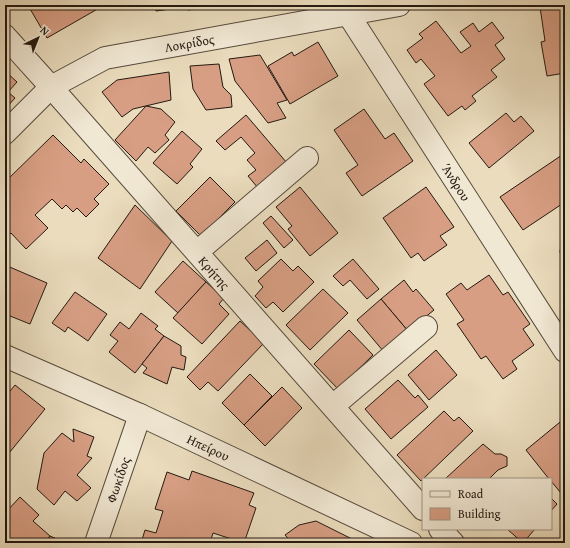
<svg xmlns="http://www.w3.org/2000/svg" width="570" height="548" viewBox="0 0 570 548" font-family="'Gentium Book Plus',serif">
<rect width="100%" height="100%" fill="#eadcbd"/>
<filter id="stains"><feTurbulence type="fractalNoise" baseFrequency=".005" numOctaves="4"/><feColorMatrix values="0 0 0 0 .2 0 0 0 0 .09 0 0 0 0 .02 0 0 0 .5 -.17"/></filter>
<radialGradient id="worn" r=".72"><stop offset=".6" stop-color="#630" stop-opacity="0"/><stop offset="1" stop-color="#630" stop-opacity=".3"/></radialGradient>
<g fill="#d79e83" stroke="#241911">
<path d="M31,5H100L101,7L47,38L29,7Z"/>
<path d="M155,5H177L178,8L156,11Z"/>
<path d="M188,5H208L209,7L188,10Z"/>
<path d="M551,5H565V73L547,76L541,42L545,41L540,7Z"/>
<path d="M436,21L461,53L471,46L460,32L473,23L479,32L492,22L504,38L495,45L505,59L491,70L497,77L472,96L476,101L465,110L462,106L448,116L424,84L435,76L421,59L416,63L407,50L423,38L419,34Z"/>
<path d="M318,42L338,76L290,104L268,66L292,52L294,56Z"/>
<path d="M260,55L287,100L277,103L286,118L268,123L235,81L229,59Z"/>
<path d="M219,64L223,87L231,95L232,107L206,110L193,89L190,66Z"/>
<path d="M5,71L17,82L8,92L15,98L5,109Z"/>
<path d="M169,72L171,100L133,109L122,117L102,92L117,80Z"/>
<path d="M146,106L161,109L175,122L165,135L169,140L155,153L148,147L136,161L115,140Z"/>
<path d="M364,109L385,139L394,133L413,161L362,196L346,173L358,165L334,130Z"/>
<path d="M506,113L514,122L521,116L534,131L489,168L469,143Z"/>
<path d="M246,115L287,163L258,188L248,176L256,170L247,160L255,153L241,137L225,150L216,141Z"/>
<path d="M182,131L202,149L190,164L193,167L177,184L153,163Z"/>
<path d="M53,135L81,163L84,159L109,184L94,199L99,204L86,217L77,208L73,212L66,205L62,209L52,199L35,215L48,228L26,249L11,233L5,239V182Z"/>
<path d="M565,153V202L523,230L500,197Z"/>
<path d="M210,177L235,202L201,236L176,211Z"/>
<path d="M300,187L338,233L310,256L288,229L292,226L276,207Z"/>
<path d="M426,187L454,227L440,236L447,245L424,261L418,253L411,258L383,218Z"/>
<path d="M135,205L172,241L140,289L98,258Z"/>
<path d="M271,216L293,240L284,248L263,223Z"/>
<path d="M267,240L277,253L256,271L245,258Z"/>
<path d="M565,242V265L563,262L560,252L561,245Z"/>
<path d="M281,259L293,271L298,266L314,282L283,312L273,302L266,308L255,296L263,287L258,281Z"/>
<path d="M353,259L379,289L367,299L350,280L343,286L333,276Z"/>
<path d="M183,261L206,282L178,313L155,292Z"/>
<path d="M5,265L47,283L30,324L5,314Z"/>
<path d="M489,275L503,295L508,292L530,324L523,329L534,345L512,361L517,369L503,379L486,356L481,359L457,324L464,320L446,294L461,283L467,290Z"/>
<path d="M404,280L413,292L416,289L434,310L408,331L381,299Z"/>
<path d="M206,282L224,298L219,304L229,314L202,344L173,318Z"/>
<path d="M323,289L348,313L310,350L286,325Z"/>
<path d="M75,292L107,314L88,341L68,327L65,332L52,323Z"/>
<path d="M381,299L408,331L384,352L357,320Z"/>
<path d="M141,313L158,326L155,329L164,336L135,373L109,352L118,341L110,335L120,322L129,329Z"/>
<path d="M240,321L264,343L218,391L208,382L200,390L187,377Z"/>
<path d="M349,330L373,355L338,389L314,364Z"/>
<path d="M164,336L181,346V355L186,357L184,370L172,367L167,384L143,373L147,368L142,364Z"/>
<path d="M436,350L457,375L429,400L408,375Z"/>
<path d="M250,374L272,396L244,425L222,403Z"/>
<path d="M398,380L415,398L418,395L428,407L391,439L365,409Z"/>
<path d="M15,385L45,409L5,458V397Z"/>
<path d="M282,387L302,408L265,446L244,425Z"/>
<path d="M444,411L454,421L459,417L473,431L421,481L397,455Z"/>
<path d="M565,418V498L551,481V479H549L526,450Z"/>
<path d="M73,429L94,437L87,456L92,458L77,475L91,488L77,501L65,491L54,505L37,489L44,453L62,433L74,442Z"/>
<path d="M483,444L495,454H501L507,457V466L498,470L489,479H445Z"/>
<path d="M192,471L254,493L249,505L256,508L244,543L213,533L210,543H141L145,530L156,533L163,511L155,509L167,472L189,480Z"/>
<path d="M20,497L39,515L33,521L50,536L44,543H5V513Z"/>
<path d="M551,498L557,504L551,511Z"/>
<path d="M316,521L360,543H292L285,535L299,525Z"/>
<path d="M507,529H535L523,543Z"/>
<path d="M50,536L66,543H44Z"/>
</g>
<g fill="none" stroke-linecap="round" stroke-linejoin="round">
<g stroke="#564a3c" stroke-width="24">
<g id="street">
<path id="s1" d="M348,14L565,351"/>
<path id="s2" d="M5,36L51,87L423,509"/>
<path id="s3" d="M5,133L51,87L105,58L399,5"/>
<path d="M197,252L307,158"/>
<path id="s4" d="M5,356L140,415L411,543"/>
<path d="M333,406L426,327"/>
<path d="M440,529L453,543"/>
<path id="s5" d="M96,543L140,415"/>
</g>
</g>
<use href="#street" stroke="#f1e8d4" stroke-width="22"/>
</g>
<g text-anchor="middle" stroke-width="3" stroke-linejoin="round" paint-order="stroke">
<g font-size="13" fill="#241911" stroke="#f1e8d4">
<text dy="5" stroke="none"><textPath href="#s3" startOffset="212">Λοκρίδος</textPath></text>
<text dy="5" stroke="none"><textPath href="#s1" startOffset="200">Άνδρου</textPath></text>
<text dy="5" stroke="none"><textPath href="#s2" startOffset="316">Κρήτης</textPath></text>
<text dy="5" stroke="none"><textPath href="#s4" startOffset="223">Ηπείρου</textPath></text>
<text dy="5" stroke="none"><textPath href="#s5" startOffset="67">Φωκίδος</textPath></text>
</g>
</g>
<rect width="570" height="548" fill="none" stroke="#eadcbd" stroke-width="20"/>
<rect x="6" y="6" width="558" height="536" fill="none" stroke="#241911" stroke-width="2"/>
<rect x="10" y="10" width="550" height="528" fill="none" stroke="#241911"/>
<rect x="422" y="478" width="130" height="52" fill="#f1e8d4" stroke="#9f9586"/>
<rect x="430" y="491" width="20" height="6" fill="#f1e8d4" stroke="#9f9586"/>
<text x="458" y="498" font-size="12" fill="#241911">Road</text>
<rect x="430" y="508" width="20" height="12" fill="#d79e83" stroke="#9f9586"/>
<text x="458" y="518" font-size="12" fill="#241911">Building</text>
<g transform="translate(38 38) rotate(43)" stroke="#f1e8d4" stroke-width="3" paint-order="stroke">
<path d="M0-3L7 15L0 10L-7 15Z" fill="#241911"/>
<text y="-6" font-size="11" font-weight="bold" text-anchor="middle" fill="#241911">N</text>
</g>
<rect width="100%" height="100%" filter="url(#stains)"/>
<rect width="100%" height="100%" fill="url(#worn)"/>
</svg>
